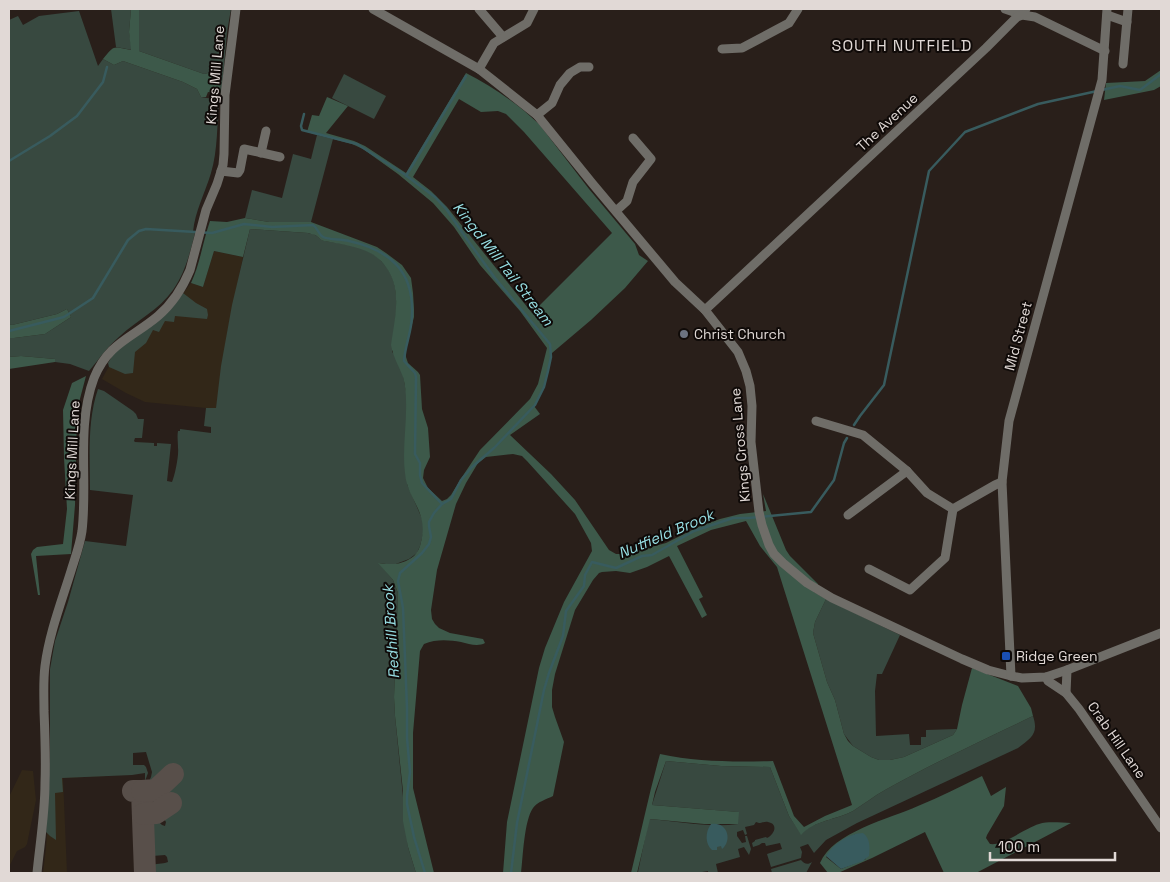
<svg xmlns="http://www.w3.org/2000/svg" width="1170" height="882" viewBox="0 0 1170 882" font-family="'Space Grotesk',sans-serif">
<rect width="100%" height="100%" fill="#291f1a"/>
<g fill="#322718">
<path d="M214,251L243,257L228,329L216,409L145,402L126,393L102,379L112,361L175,304L191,283L203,287Z"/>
<path d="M22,770L33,771L36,800L27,844L25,847L17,851L9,867V797Z"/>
<path d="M107,774V776L63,778L67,873H43L46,848L47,833L51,827L53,777Z"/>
</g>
<g fill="#384940">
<path d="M111,9H131L129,32L132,50L116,47Z"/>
<path d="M139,9H231L227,32L222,90L220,94L221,70L204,74L139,51Z"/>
<path d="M79,11L98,66L103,59L114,65L123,61L183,82L197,89L201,97L219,100C217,123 218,150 211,173C205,193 195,211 193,232L195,233C190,253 185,273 173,290C159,310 137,320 120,336C108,346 99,359 89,371L70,364L55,362V359L21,356L9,357V338H14L45,334L71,317L67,309L57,314L12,325L9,324V20L18,16L23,25L39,16Z"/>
<path d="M344,74L386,96L374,119L332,98Z"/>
<path d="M317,135L333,139L311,222H269L245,218L252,190L282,198L293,154L311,159Z"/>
<path d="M250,229L308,233C310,234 313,233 315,235C319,237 320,240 325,241C341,244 359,245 373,254C377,256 379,259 382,262C405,284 394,323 392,352L400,359L408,402L407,484L423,521V534L420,546L417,553L409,559L393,565L379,563L393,580L398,593L394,697L395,716L408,847L416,873H151L150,867C156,862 162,865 168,862L167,857L165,855L152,856L150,853L149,839H153V834L147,833L146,816C154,816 157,820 162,825L165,826L166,822L162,816V812L173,805V802L172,800H169C162,805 156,811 146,811V794H151L155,796C158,796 160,793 160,790L171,779H175L177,774L175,771L170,770L168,773V776L157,786H153L151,789H145L151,777L152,772L146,752L133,753V765H144L146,767L148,773L145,781V773L132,775L62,778L63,792L55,793L56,840L50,836L46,832L50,756V669L55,641L68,602L85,541L126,546L133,495L90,490C90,457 87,421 98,389L104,391L133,411L136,414L138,419H144L142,438H135L134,441L135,442L154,443V446H157V443L171,444L167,481L172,482C175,475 179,455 178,448C178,441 177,437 178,431H180V429L211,433V427L204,426L206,408H216L221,366L232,305Z"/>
<path d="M183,293L196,303L207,309L208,315L207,319L175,316L174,322L165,321L159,332L153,330L146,343L135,352L133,373L125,374L109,367L108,363L114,353L175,304Z"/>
<path d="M826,599L900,635L882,674H877L875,691L876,736L909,734L910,745H921V737H926V730L957,729L953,735L904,757L890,760H879L871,757L853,746L844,734L835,700L827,682L813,633L815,622Z"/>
<path d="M1033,716C1039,734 1031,738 1018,748L857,823L826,840L814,853L808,844L800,847L802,852L801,858L771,867L767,854L782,849L780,843L766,846L765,843H762L759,845L753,847L752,843L755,841V840L766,837L767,838C774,835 779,824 768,822C766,821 761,823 759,823L756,822L754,825L745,827L747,834L745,835L743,830L737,832V836L742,843L746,842L745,836H747L751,849L749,855L744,847L738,849L740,857L716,864L718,873H708V871C685,876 661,873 638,872L649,819C678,821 709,828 738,824V812L652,805L666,761L721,766L770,767L789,816L801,834C816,820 836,820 853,811C864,804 874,796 885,790C933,763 983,740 1033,716Z"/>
<path d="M801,860C804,864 808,865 812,862L806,873H772L771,869Z"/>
</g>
<g fill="#3d594a" fill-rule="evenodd">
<path d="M131,9H139V51L204,74L221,70L220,94L208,92L206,97H201L197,89L183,82L123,61L114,65L103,59C115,44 113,47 131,50L129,32Z"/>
<path d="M1161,70V86L1154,90L1104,100L1106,83L1145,81Z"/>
<path d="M466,73C492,86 518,104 539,124L589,189L635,244L639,255L648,261L625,288L591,320L552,353L545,385L534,406L540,414L510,435L551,474L575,500L609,550L616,554H625L666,543L698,527L720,519L740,514L766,511L763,494L786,550L790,556L818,584L814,592L826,599L815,622L813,633L827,682L835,700L844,734L848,741L853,746L871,757L879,760H890L904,757L953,735L957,729L962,705L972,668L1018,686L1031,708L1033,716C983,740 933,763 885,790C874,796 864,804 853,811C836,820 815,820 801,835L789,816L770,767L721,766L666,761L655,792L652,805L739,812L738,824H704L650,819L637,873H631C641,833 649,793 660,754C697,762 735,762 773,761L794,816L804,827L825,816L852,805L777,567L760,546L746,521L711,530L677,546L703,597L699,599L707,615L702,618L669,556L647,567L630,573L616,571L602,572L599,573L593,580L575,610L555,674L552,690V707L555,717L564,742L553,796C547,799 537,802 533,808C524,821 523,857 521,873H503L507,822L539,668L545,648L564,602L592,551L591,543L575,514L527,461L522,456L513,454L486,457L478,463L466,483L456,504L437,570L431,610L432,619L435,624L439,628L450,633L483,639L485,643C478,647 469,644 461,642C449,640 436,639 424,644L420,651L413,733V788L434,873H416L408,847L403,821V791L395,716L394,697L398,593L393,580L378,563C391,565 403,565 414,556C418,552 420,547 421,542C429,511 407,500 405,473C402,450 407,424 406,400C406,393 405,384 403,377C399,366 393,357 391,345C395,316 404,285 381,261C378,259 376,256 372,254C358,246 340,244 324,241C320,240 319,237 315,235C313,234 310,234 308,233L250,229L243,257L214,251L203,287L191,283C200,264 203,241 210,221L227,222L245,218L269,222H311L377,247L386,253L402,265L411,278L413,293L414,309V317L406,348V357L408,363L418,372L420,375L422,409L428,428L430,457L424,470L423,478L428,488L442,501L447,499L451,495L462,477L480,450L530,399L538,384L547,348L520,311L480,265L454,227L433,203L398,174L363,149L352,144L307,132L312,115L319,116L327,97L348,106L326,133L354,141L365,146L406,173ZM459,99L481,112L498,111L506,114L524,132L612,233L532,313L447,207L431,191L413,177Z"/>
<path d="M67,309L71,317L45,334L14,338H9V324L12,325L57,314Z"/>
<path d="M21,356L55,359V362L9,369V357Z"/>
<path d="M86,376L77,410L75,505L71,554L36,556L40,595H38L31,554L33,550L37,547L63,544L67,509L64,458L63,410L72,383Z"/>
<path d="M982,776L991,796L1006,787L1004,806L987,835L986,838L990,844C1003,846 1025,828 1039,824C1049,821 1061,823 1071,823L976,873H944L925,832L872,858L838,873H828L820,863C833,832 889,819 918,806C940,797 961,786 982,776ZM856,834L866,859L841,869L826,857C835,846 843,839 856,834Z"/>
</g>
<g fill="#385b5e">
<path d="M711,824C727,821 733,840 722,849L721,846L717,847V850H712C705,844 705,832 711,824Z"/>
<path d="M863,833C870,838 870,847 869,856L863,861L841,869L826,856C833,844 849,833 863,833Z"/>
</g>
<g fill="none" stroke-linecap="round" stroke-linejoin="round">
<g stroke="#385b5e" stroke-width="2.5">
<path d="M304,114L301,126L302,130L357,144L404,174L435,197L447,210L466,238L495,278L550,344L551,357L548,371L544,387L535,405L494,448L472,467L461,480L451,499L442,504"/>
<path d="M9,161L50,136L77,116L103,82L107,67"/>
<path d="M406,176L466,76"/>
<path d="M9,331L64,317L93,298L128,240L139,231L146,229L212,233L244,224L272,227L313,225C318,228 318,234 323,237C328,240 342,239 349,241C390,250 414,271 412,315C412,331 405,345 404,361L415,373L416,377L415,454L420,463V475L422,483L442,504L434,513L429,522V526L431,537L429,544L422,553L400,573L398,581L403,608L407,708V738L410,772L407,796V804L414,837L425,873"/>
<path d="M854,425L860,416L884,385L929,171L965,132L1038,104L1120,86L1140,90L1161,74"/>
<path d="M511,873L517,823L544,690L549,673L563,636L566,611L584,586L585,575L592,562L616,568L642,556L652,555L694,531L733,518H749L811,512L834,480L844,443L847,438"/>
</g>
<g stroke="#584f4a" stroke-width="22">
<path d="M133,791H142L145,873"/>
<path d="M142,791L156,790L173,774"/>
<path d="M143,814L156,813L171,803"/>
</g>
<g stroke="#6f6d68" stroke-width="9">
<path d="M373,9L479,69L537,115L592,183L675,282L705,310L738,352L746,371L750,386L752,406L751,442L759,512L762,525L769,545L774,554L783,563L807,583L832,598L962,659L988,670L1011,676L1022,678L1046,677L1067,670L1161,633"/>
<path d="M479,9L503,37"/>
<path d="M1005,9L1022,15L1026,9"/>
<path d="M1107,15L1127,22"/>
<path d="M722,49L742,48L789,23L798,9"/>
<path d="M1123,64L1128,9"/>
<path d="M479,69L494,43L527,23L534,9"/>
<path d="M537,115L552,103L560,85L570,73L580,67H589"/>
<path d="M261,153L266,131"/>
<path d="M221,171L238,173L240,170L244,149L280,157"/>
<path d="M616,211L627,201L633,182L651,159L633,138"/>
<path d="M705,310L986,48L1017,17L1022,15L1035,17L1105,51"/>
<path d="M816,421L863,435L907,471L927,493L953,509"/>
<path d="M848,515L907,471"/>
<path d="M869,569L910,590L945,558L953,509L995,485L1002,482"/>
<path d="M1011,676L1002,482L1009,421L1102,80L1107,9"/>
<path d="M1046,677L1048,681L1066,693L1079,709L1161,828"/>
<path d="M1066,693L1067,670"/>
<path d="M37,873C40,843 45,813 45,783C46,759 45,735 44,711C44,696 43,681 45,666C49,634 61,603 71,571C75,558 80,545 82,531C88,481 76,426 94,378C108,343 132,338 158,316C172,304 183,287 190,270L206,210L217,184L223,165L224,154L225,95L236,9"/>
</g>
</g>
<circle fill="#6b7280" stroke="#0f0a08" stroke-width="2" cx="684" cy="334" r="5"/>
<rect fill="#1a4fb4" stroke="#0f0a08" stroke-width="2" x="1001" y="651" width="10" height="10" rx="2.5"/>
<g text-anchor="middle" stroke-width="4" stroke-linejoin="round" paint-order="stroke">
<g font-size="14" fill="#e1d9d6" stroke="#0f0a08">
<text transform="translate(215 75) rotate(-85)" y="5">Kings Mill Lane</text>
<text transform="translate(887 122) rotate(-43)" y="5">The Avenue</text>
<text transform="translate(1018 336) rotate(-75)" y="5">Mid Street</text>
<text transform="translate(740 445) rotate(-95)" y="5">Kings Cross Lane</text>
<text transform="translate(72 450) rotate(-87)" y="5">Kings Mill Lane</text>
<text transform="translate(1117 740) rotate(55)" y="5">Crab Hill Lane</text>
</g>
<g font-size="14" fill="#e1d9d6" stroke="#0f0a08" text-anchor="start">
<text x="694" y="339">Christ Church</text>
<text x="1016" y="661">Ridge Green</text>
</g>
<g font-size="15" font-style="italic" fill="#96dde2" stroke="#0f0a08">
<text transform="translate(503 264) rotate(52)" y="5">Kingd Mill Tail Stream</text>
<text transform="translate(666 534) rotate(-23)" y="5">Nutfield Brook</text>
<text transform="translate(391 632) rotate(-94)" y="5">Redhill Brook</text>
</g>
<g font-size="16" letter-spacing="1" fill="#e1d9d6" stroke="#0f0a08">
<text x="902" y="51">SOUTH NUTFIELD</text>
</g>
</g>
<rect width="1170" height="882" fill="none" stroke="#e1d9d6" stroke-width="20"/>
<path d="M990 852v8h125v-8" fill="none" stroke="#e1d9d6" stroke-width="2.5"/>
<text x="998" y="852" font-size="15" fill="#e1d9d6" stroke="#0f0a08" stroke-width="4" paint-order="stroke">100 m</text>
</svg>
